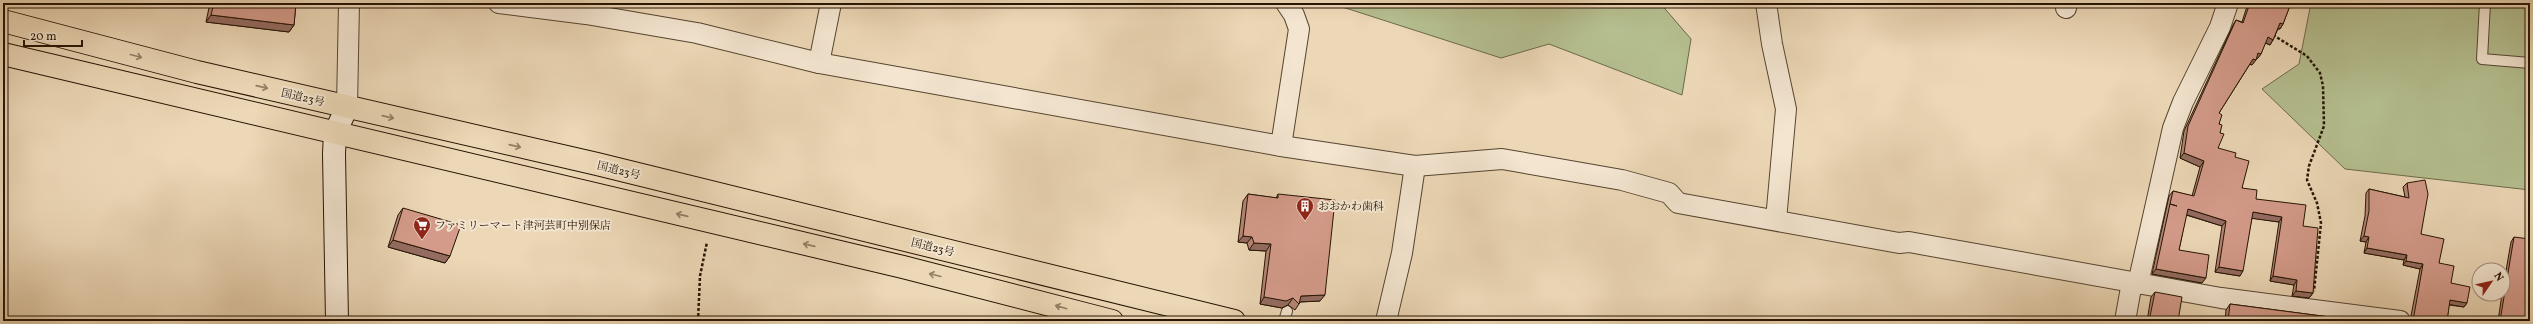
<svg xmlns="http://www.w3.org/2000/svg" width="2533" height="324" viewBox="0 0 2533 324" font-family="Vollkorn,'Noto Serif JP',serif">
<rect width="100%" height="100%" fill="#ecd7b6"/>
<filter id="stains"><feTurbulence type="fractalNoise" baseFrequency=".005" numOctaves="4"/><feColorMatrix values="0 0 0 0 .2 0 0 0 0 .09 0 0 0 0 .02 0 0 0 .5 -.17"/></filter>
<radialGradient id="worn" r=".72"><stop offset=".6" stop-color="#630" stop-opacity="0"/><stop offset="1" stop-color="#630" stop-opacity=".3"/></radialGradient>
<g fill="#b5bf90" stroke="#6c6a4a">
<path d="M1330,3H1660L1691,39L1682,95L1549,44L1501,58Z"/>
<path d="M2311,3H2530V190L2345,169L2262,89L2299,64Z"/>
</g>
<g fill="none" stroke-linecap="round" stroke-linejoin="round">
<g stroke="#564530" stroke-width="12">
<g id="lane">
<path d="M2485,3L2482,59L2530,63"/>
<path d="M1284,321L1287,311"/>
</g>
</g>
<g stroke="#564530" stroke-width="22">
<g id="street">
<path d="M499,3L586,14L697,33L819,63L1281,146L1415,166L1502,159L1622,180L1669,193L1678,203L1899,243L1909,242L2221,298L2400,321"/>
<path d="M1766,3L1772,44L1786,109L1776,220"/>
<path d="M2066,8L2067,3"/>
<path d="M819,63L831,3"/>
<path d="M347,107L349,3"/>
<path d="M1281,146L1299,29L1294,15L1286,3"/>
<path d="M2138,284L2173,128L2183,102L2220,27L2228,3"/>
<path d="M1386,321L1402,253L1415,166"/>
<path d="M2125,321L2132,282"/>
</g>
</g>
<g stroke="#241403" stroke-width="24">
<path id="secondary" d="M337,321L334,154L335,133L347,107"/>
</g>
<g stroke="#241403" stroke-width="24">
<g id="highway">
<path d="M3,21L197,72L597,164L1234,321"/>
<path d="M3,54L903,267L1112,321"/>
</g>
</g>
<g stroke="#241403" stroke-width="2.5" stroke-dasharray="3 2" stroke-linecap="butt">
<path d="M2273,35L2307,56L2320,73L2323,86L2324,126L2309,166L2307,180L2317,203L2321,223L2314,291"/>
<path d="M698,321L700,276L707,242"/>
</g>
<use href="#lane" stroke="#f3e5d0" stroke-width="10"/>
<use href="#street" stroke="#f3e5d0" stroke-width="20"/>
<use href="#secondary" stroke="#f3e5d0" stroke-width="22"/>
<use href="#highway" stroke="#ecd7b6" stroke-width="22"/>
</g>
<g fill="#b68577" stroke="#241403">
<path d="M210,3H296L294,25L289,32L206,22Z"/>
<path d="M2248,3H2291L2283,24L2280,29H2278L2273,40L2270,45L2265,43L2261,54L2257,59H2256L2252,65L2250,64L2219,113L2220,133L2218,148L2235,157L2242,188L2256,199L2303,226L2313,293L2309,298L2292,296L2294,285L2270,281L2279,222L2252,218L2240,276L2215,272L2222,226L2186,215L2179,250L2202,283L2152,274L2169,196L2173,191L2192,196L2200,167L2180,158L2184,131L2233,25L2236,20L2242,22Z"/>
<path d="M2407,183L2421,234L2439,263L2451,283L2467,303L2464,307L2449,305L2447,321H2410L2420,269L2403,265L2404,260L2364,253L2366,242L2360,241L2365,216L2366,193L2369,189L2405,197L2403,187Z"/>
<path d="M1248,194L1276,198L1278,194L1320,301L1300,302L1299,304L1295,310L1288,305L1282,308L1260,304L1266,251L1249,250L1247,243L1238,242L1243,201Z"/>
<path d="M403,208L450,256L445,263L388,247L398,215Z"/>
<path d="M2514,237L2530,321H2498L2502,294H2503V288L2511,242Z"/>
<path d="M2155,292L2178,321H2147L2151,297Z"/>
<path d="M2230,304L2360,321H2225L2226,310Z"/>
</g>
<g fill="#946c61" stroke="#241403">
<path d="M211,15L294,25L289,32L206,22Z"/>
<path d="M2280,23L2283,24L2280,29L2277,28Z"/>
<path d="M2268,37L2273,40L2270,45L2264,42Z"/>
<path d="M2258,53L2261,54L2257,59L2255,58Z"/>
<path d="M2253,59L2256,60L2252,65L2249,64Z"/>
<path d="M2184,153L2204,161L2200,167L2180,158Z"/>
<path d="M2188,209L2226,221L2222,226L2184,214Z"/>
<path d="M2253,212L2282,217L2279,222L2249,218Z"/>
<path d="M1243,236L1252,237L1247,243L1238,242Z"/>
<path d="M2364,236L2369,237L2366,242L2360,241Z"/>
<path d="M393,240L450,256L445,263L388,247Z"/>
<path d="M1254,243L1271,244L1266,251L1249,250Z"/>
<path d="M2367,248L2407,255L2404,260L2364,253Z"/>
<path d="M2406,261L2423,264L2420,269L2403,265Z"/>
<path d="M2219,267L2243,271L2240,276L2215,272Z"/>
<path d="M2156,269L2206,278L2202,283L2152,274Z"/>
<path d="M2273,276L2297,280L2294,285L2270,281Z"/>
<path d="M2296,291L2313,293L2309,298L2292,296Z"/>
<path d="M1325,295L1320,301L1297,302L1301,296Z"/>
<path d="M1264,297L1293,298L1288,305L1282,308L1260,304Z"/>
<path d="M2450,300L2467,303L2464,307L2447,304Z"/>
</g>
<g fill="#d49b8a" stroke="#241403">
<path d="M214,3H296L294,25L211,15Z"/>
<path d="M2250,3H2291L2283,24L2280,23L2273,40L2268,37L2261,54L2258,53L2256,60L2253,59L2219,113L2222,115L2219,124L2222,125L2220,133L2224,134L2218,148L2236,153L2235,157L2249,161L2242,188L2257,190L2256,199L2306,205L2303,226L2318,228L2313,293L2296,291L2297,280L2273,276L2282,217L2253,212L2243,271L2219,267L2226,221L2188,209L2179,250L2209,255L2206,278L2156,269L2170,204L2177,206L2170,204L2173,191L2194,196L2204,161L2184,153L2188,126L2236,20L2243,23Z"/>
<path d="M2425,180L2428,194L2421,234L2444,239L2439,263L2454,266L2451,283L2470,287L2467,303L2450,300L2447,321H2413L2423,264L2406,261L2407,255L2367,248L2369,237L2364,236L2369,211V189L2409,198L2407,183Z"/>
<path d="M1248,194L1278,198V194L1335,200L1325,295L1301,296L1299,304L1293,298L1286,301L1264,297L1271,244L1254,243L1252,237L1243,236Z"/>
<path d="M403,208L461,225L450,256L393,240Z"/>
<path d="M2514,237L2530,239V321H2500Z"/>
<path d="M2155,292L2182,297L2178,321H2149Z"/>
<path d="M2230,304L2360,321H2228Z"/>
</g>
<defs><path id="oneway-shaft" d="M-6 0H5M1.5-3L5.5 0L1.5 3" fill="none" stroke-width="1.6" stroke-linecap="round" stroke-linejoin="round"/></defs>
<g stroke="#927f65">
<use href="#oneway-shaft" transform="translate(136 56) rotate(15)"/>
<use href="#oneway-shaft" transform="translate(262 87) rotate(13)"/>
<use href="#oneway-shaft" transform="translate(388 117) rotate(13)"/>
<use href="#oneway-shaft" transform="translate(515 146) rotate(13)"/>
<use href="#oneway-shaft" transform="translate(682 215) rotate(-167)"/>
<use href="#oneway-shaft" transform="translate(809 245) rotate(-167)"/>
<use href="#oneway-shaft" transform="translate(935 275) rotate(-166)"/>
<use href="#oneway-shaft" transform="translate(1061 307) rotate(-164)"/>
</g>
<defs>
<g id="building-pin" transform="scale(0.9)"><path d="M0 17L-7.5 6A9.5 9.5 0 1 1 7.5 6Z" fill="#8f2418" stroke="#f3e5d0"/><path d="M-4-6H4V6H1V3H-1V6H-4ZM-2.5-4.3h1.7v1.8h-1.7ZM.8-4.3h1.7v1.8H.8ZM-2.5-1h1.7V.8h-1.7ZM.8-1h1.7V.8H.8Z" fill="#fff"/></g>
<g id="supermarket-pin" transform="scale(0.9)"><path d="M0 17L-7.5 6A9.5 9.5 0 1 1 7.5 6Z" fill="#8f2418" stroke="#f3e5d0"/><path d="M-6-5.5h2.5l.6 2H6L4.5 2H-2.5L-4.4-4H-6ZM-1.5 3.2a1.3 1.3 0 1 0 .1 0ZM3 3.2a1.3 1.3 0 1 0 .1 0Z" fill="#fff"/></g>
</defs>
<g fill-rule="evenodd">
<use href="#building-pin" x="1305" y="206"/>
<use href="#supermarket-pin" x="422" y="225"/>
</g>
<g text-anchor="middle" stroke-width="4" stroke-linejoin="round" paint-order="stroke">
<g font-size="11" fill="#241403" stroke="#f3e5d0">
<text transform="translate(303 97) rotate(13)" y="4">国道23号</text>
<text transform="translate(619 170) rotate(14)" y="4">国道23号</text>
<text transform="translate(933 247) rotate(14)" y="4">国道23号</text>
</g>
<g font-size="11" fill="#241403" stroke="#f3e5d0" text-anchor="start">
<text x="1318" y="210">おおかわ歯科</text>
<text x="435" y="229">ファミリーマート津河芸町中別保店</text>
</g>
</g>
<rect width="2533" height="324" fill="none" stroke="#ecd7b6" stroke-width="16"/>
<rect x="4" y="4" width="2525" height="316" fill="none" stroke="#241403" stroke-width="2"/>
<rect x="8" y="8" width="2517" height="308" fill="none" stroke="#241403"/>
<g transform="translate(2491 282) rotate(56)"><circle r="19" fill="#f3e5d0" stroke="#a0917e"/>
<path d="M0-3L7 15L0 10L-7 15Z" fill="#8f2418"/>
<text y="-6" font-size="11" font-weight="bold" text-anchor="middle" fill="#241403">N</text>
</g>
<path d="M24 40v6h58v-6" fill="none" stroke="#241403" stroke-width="2"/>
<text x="30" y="40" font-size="12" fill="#241403" stroke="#f3e5d0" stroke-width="3" paint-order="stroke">20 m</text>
<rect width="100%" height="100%" filter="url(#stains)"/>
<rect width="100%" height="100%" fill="url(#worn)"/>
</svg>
